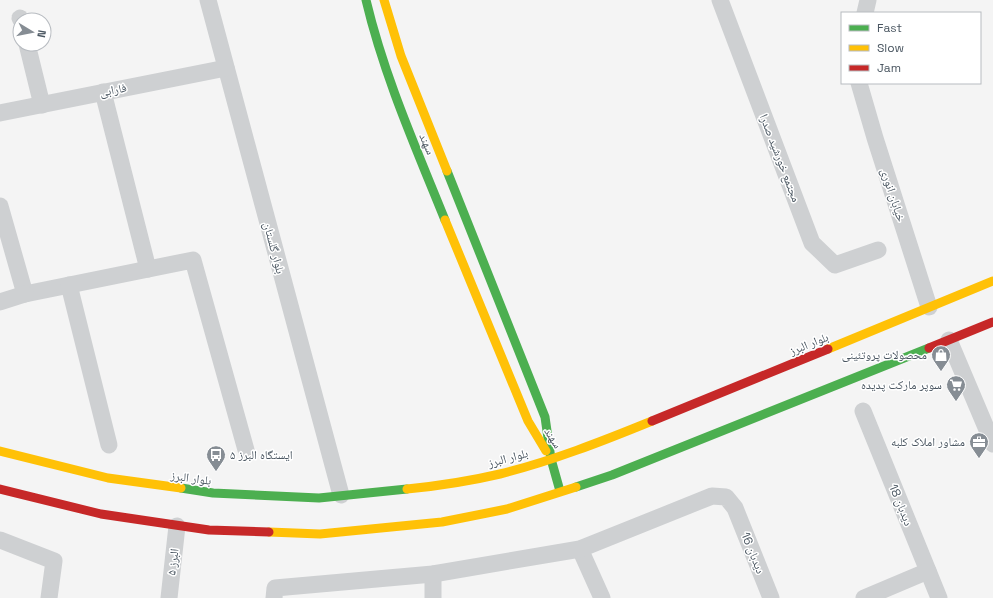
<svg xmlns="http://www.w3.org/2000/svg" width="993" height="598" viewBox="0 0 993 598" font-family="'Space Grotesk','Noto Naskh Arabic',sans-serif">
<rect width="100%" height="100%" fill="#f4f4f4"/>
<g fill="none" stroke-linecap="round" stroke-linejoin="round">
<g stroke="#ced0d2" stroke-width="17">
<path d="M208,0L341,495"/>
<path d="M720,0L812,243L835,265L878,250"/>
<path d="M865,13L868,0"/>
<path d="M20,18L21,20"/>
<path d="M27,44L42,105"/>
<path d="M859,83L875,138L929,307"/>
<path d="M103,92L148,269"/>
<path d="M0,113L226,68"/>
<path d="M0,206L25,294L193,260L246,450"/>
<path d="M69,285L109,445"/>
<path d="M0,302L25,294"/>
<path d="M949,340L993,444"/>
<path d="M863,411L939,598"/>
<path d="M0,540L54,561L49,598"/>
<path d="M580,549L602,598"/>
<path d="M433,574V598"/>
<path d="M169,598L177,526"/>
<path d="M274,598L275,588L433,574L580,549L712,496L726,497L735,508L771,598"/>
<path d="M864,598L928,571"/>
</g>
<g stroke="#4caf50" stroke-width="9">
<path d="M366,0C384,76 416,148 445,220"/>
<path d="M447,171L545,417L551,459L560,491"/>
<path d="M576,487L612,475L929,348"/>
<path d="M181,488L213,493L319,498L407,489"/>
</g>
<g stroke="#ffc107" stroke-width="9">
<path d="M384,0L401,56L447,171"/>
<path d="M445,220L528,421L546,451"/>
<path d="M828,349L993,281"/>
<path d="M0,451L108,478L181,488"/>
<path d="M407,489C438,486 470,481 500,474C552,461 603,441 652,421"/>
<path d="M269,532L320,534L442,522L507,509L576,487"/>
</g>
<g stroke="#c62828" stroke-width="9">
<path d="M929,348L993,322"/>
<path d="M652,421L828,349"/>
<path d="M0,489L101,514L209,530L269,532"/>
</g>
</g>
<defs>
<g id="shop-pin" transform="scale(1)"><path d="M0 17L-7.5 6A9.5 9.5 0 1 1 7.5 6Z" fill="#868d94" stroke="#fff"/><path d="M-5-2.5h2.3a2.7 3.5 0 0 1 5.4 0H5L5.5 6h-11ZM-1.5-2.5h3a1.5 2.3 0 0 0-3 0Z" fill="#fff"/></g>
<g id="supermarket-pin" transform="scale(1)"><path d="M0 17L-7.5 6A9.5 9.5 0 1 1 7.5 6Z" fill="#868d94" stroke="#fff"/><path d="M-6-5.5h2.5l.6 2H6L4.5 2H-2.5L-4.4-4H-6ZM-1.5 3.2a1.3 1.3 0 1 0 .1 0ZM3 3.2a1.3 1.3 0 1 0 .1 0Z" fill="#fff"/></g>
<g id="office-pin" transform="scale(1)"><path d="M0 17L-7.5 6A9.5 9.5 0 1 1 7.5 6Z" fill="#868d94" stroke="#fff"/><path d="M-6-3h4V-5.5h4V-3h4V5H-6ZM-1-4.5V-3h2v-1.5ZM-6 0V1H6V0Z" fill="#fff"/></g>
<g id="bus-pin" transform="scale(1)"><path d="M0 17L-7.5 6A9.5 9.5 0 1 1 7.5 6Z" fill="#868d94" stroke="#fff"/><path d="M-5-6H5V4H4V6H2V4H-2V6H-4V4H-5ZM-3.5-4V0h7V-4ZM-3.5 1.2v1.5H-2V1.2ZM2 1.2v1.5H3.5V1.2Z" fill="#fff"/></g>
</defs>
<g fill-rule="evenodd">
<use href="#shop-pin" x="941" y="355"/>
<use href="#supermarket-pin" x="956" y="385"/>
<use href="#office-pin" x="979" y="442"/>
<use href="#bus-pin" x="216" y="455"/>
</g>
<g text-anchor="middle" stroke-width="3" stroke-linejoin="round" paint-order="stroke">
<g font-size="12" fill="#4a5661" stroke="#fff">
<text transform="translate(113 90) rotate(-11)" y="4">فارابی</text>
<text transform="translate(427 144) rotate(67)" y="4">سهند</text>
<text transform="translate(780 158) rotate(69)" y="4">مجتمع خورشید صدرا</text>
<text transform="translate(893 195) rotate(72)" y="4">خیابان انوری</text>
<text transform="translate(274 248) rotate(75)" y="4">بلوار گلستان</text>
<text transform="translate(809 344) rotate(-22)" y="4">بلوار البرز</text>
<text transform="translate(553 438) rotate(57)" y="4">سهند</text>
<text transform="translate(508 458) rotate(-15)" y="4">بلوار البرز</text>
<text transform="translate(191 478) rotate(8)" y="4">بلوار البرز</text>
<text transform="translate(901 505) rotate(68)" y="4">دیدبان 18</text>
<text transform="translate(753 553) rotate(68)" y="4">دیدبان 16</text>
<text transform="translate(173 562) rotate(-83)" y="4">البرز ۵</text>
</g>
<g font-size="12" fill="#4a5661" stroke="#fff" text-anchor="end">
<text x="927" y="359">محصولات پروتئینی</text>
<text x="942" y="389">سوپر مارکت پدیده</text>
<text x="965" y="446">مشاور املاک کلبه</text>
<text x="230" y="459" text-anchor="start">ایستگاه البرز ۵</text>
</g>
</g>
<rect x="841" y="12" width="140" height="72" fill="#ffffff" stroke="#b7bbc0"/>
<rect x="849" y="25" width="20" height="6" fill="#4caf50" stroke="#b7bbc0"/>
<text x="877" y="32" font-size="12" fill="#4a5661">Fast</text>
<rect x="849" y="45" width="20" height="6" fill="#ffc107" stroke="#b7bbc0"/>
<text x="877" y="52" font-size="12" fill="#4a5661">Slow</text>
<rect x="849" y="65" width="20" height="6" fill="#c62828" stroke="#b7bbc0"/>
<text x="877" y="72" font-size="12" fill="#4a5661">Jam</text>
<g transform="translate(32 32) rotate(100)"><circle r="19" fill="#ffffff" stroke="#b7bbc0"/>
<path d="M0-3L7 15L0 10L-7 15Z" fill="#868d94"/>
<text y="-6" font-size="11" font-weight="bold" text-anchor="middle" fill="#4a5661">N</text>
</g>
</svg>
